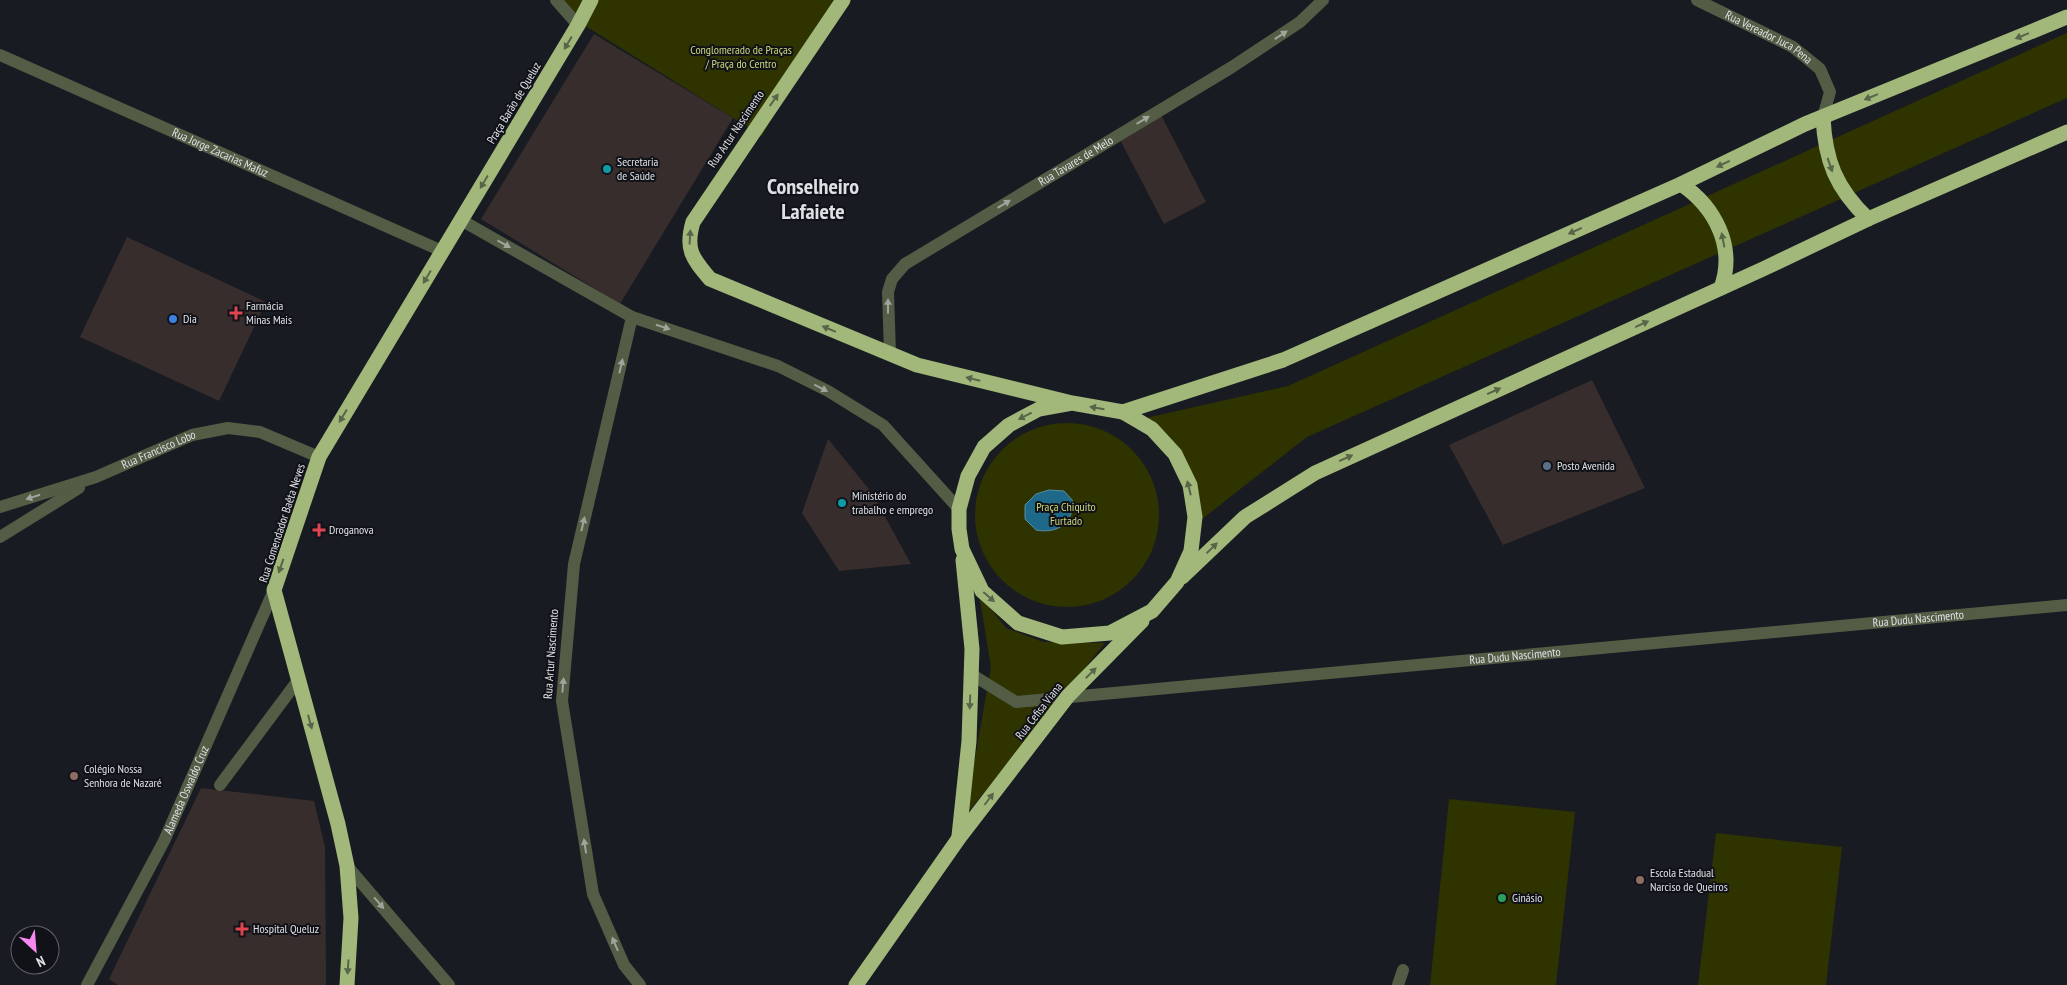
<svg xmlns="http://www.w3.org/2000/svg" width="2067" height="985" viewBox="0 0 2067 985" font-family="'PT Sans Narrow',sans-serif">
<rect width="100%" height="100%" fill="#191b22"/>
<g fill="#2f3300">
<path d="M558,0H836L762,136L555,7Z"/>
<path d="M2067,33V98L1307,437L1197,523L1195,482L1146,418L1288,386Z"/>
<circle cx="1067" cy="515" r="92"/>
<path d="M979,594L1006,628L1043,642L1105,643L965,816L991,667Z"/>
<path d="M1449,799L1575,812L1556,985H1430Z"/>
<path d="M1716,833L1842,847L1826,985H1698Z"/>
</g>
<path fill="#1e698a" stroke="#588da5" d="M1049,490L1064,491L1073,501C1073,524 1057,534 1036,530L1025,519V505L1036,494Z"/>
<g fill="#372d2c">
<path d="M594,34L733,118L620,304L481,219Z"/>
<path d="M1160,113L1206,202L1164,224L1118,136Z"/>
<path d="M127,237L266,302L219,401L80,337Z"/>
<path d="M1592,380L1645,488L1503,545L1449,445Z"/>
<path d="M828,439L872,493L911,564L839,571L802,513Z"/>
<path d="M201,788L314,801L325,847L326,985H118L109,979Z"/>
</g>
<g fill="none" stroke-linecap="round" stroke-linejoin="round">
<g stroke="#535c44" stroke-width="12">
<path d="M556,0L578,25"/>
<path id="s1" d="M1697,0L1793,47L1820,69L1830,92L1823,117"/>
<path id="s2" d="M0,55L442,251"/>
<path d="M461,220L632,317L778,366L828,391L883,425L959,509"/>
<path d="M632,317L574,564L562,701L593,894L624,965L640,985"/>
<path id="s3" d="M890,354L888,292L892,279L905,264L1232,67L1300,22L1323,0"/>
<path id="s4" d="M0,507L96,477L192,435L228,428L260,432L319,457"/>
<path d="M0,537L79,488"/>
<path id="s5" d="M971,674L1016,702L2067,605"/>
<path d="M220,785L299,679"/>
<path d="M347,866L449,985"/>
<path id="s6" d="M87,985L164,841L274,590"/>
<path d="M1398,985L1403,970"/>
</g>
<g stroke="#a1b87a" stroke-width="15">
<path d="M843,0L693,222C685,249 692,258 710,279L917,365L1072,403L1123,412L1152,429L1175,454L1190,485L1195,517L1191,551L1177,582L1152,611L1110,633L1062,637L1018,623L982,591L962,549L959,529V509L968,476L984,447L1009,425L1039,409L1072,403"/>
<path d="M1823,117C1825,161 1836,188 1868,219"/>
<path d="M1681,184C1715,207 1736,247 1721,288"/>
<path d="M1123,412L1283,360L1681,184L1805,124L2067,17"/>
<path d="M1182,577L1245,517L1315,473L1763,269L1868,219L2067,132"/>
<path d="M959,836L969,741L972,649L963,560"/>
<path d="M347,985L351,918L347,866L338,824L274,590L319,457L578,25L591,0"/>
<path d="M856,985L959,838L1068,696L1142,621"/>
</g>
</g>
<defs><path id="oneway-solid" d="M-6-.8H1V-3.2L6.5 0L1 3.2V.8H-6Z" transform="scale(1.25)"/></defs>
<g fill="#9fa59d">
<use href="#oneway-solid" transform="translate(1281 35) rotate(-33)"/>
<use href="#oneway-solid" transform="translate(1143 120) rotate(-31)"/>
<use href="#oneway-solid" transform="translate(1004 204) rotate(-31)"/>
<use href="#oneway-solid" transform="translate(504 244) rotate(29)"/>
<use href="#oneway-solid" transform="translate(888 306) rotate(-90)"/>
<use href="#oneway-solid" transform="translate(663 327) rotate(18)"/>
<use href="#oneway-solid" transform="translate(621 366) rotate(-77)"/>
<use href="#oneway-solid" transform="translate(821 388) rotate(27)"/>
<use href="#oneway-solid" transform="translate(33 497) rotate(162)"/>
<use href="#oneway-solid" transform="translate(583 524) rotate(-77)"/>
<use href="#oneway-solid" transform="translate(563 685) rotate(-85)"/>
<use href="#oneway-solid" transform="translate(585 846) rotate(-99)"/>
<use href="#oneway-solid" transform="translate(379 903) rotate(49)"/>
<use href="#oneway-solid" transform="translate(615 944) rotate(-113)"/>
</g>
<g fill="#586549">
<use href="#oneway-solid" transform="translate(2022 36) rotate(158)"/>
<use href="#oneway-solid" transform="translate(568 43) rotate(121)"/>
<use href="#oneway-solid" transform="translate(1871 97) rotate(158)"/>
<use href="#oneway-solid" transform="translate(774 100) rotate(-55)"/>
<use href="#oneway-solid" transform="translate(1723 164) rotate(155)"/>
<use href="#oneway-solid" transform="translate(1830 165) rotate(71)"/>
<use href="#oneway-solid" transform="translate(484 182) rotate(121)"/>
<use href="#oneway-solid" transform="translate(1575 231) rotate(156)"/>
<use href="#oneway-solid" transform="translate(690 237) rotate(-87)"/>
<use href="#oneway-solid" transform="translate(1723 240) rotate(-101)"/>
<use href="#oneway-solid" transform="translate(427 277) rotate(121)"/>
<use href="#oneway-solid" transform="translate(1642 324) rotate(-24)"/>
<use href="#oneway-solid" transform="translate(829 329) rotate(-157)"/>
<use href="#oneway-solid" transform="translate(973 379) rotate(-166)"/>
<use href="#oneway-solid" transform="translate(1494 391) rotate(-24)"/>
<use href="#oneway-solid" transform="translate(1097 408) rotate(-170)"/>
<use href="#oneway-solid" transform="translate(343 416) rotate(121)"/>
<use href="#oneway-solid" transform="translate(1025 416) rotate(153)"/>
<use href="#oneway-solid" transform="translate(1346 458) rotate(-24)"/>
<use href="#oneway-solid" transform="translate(1189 488) rotate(-104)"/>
<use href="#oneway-solid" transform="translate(1212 548) rotate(-44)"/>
<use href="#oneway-solid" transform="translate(281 566) rotate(109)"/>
<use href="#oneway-solid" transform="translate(989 597) rotate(41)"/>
<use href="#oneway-solid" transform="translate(1091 673) rotate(-45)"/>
<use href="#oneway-solid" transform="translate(970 702) rotate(92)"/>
<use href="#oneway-solid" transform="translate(310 722) rotate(75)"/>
<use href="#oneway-solid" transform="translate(989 799) rotate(-53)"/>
<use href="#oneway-solid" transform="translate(348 967) rotate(94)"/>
</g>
<g fill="#0f9aa8" stroke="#101218" stroke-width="2">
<circle cx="607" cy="169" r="5"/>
<circle cx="842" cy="503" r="5"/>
</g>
<g fill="#e0444e" stroke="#101218" stroke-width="2">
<path d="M233.5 305.5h5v5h5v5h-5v5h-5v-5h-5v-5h5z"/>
<path d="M316.5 522.5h5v5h5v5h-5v5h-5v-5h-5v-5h5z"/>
<path d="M239.5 921.5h5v5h5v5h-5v5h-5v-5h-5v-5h5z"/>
</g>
<circle fill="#3f7fe0" stroke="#101218" stroke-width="2" cx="173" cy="319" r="5"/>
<circle fill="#5c6f8a" stroke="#101218" stroke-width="2" cx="1547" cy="466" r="5"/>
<g fill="#8d6e63" stroke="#101218" stroke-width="2">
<circle cx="74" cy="776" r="5"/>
<circle cx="1640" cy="880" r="5"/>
</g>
<circle fill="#2e9e5b" stroke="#101218" stroke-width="2" cx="1502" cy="898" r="5"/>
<g text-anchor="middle" stroke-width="4" stroke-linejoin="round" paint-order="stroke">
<g font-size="12" fill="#dee0e5" stroke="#101218">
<text dy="4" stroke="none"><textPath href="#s1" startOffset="81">Rua Vereador Juca Pena</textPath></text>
<text transform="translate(514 103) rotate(-59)" y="4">Praça Barão de Queluz</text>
<text transform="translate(736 129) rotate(-56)" y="4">Rua Artur Nascimento</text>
<text dy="4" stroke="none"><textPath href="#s2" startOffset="241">Rua Jorge Zacarias Mafuz</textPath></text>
<text dy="4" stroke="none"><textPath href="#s3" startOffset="295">Rua Tavares de Melo</textPath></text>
<text dy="4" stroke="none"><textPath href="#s4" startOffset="169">Rua Francisco Lobo</textPath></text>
<text transform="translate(282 523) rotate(-72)" y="4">Rua Comendador Baêta Neves</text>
<text dy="4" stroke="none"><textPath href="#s5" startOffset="959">Rua Dudu Nascimento</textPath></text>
<text transform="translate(551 654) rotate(-86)" y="4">Rua Artur Nascimento</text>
<text dy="4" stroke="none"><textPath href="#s5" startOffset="554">Rua Dudu Nascimento</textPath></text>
<text transform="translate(1039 711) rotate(-52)" y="4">Rua Cefisa Viana</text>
<text dy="4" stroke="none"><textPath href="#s6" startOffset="219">Alameda Oswaldo Cruz</textPath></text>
</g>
<g font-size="12" fill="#cdd77a" stroke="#101218">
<text x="741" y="54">Conglomerado de Praças<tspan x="741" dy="14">/ Praça do Centro</tspan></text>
<text x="1066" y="511">Praça Chiquito<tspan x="1066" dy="14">Furtado</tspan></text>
</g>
<g font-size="12" fill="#dee0e5" stroke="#101218" text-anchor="start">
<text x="617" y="166">Secretaria<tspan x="617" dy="14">de Saúde</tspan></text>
<text x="246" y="310">Farmácia<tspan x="246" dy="14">Minas Mais</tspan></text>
<text x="183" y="323">Dia</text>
<text x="1557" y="470">Posto Avenida</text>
<text x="852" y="500">Ministério do<tspan x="852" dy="14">trabalho e emprego</tspan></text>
<text x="329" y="534">Droganova</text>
<text x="84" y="773">Colégio Nossa<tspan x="84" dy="14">Senhora de Nazaré</tspan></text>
<text x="1650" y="877">Escola Estadual<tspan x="1650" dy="14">Narciso de Queiros</tspan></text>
<text x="1512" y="902">Ginásio</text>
<text x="253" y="933">Hospital Queluz</text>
</g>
<g font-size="22" font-weight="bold" fill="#dee0e5" stroke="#101218">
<text x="813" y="194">Conselheiro<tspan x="813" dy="25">Lafaiete</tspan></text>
</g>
</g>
<g transform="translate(35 950) rotate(154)"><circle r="24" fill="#101218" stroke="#62646a"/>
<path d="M0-4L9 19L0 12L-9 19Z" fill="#f489f0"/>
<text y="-8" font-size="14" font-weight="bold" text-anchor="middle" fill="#dee0e5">N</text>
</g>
</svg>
